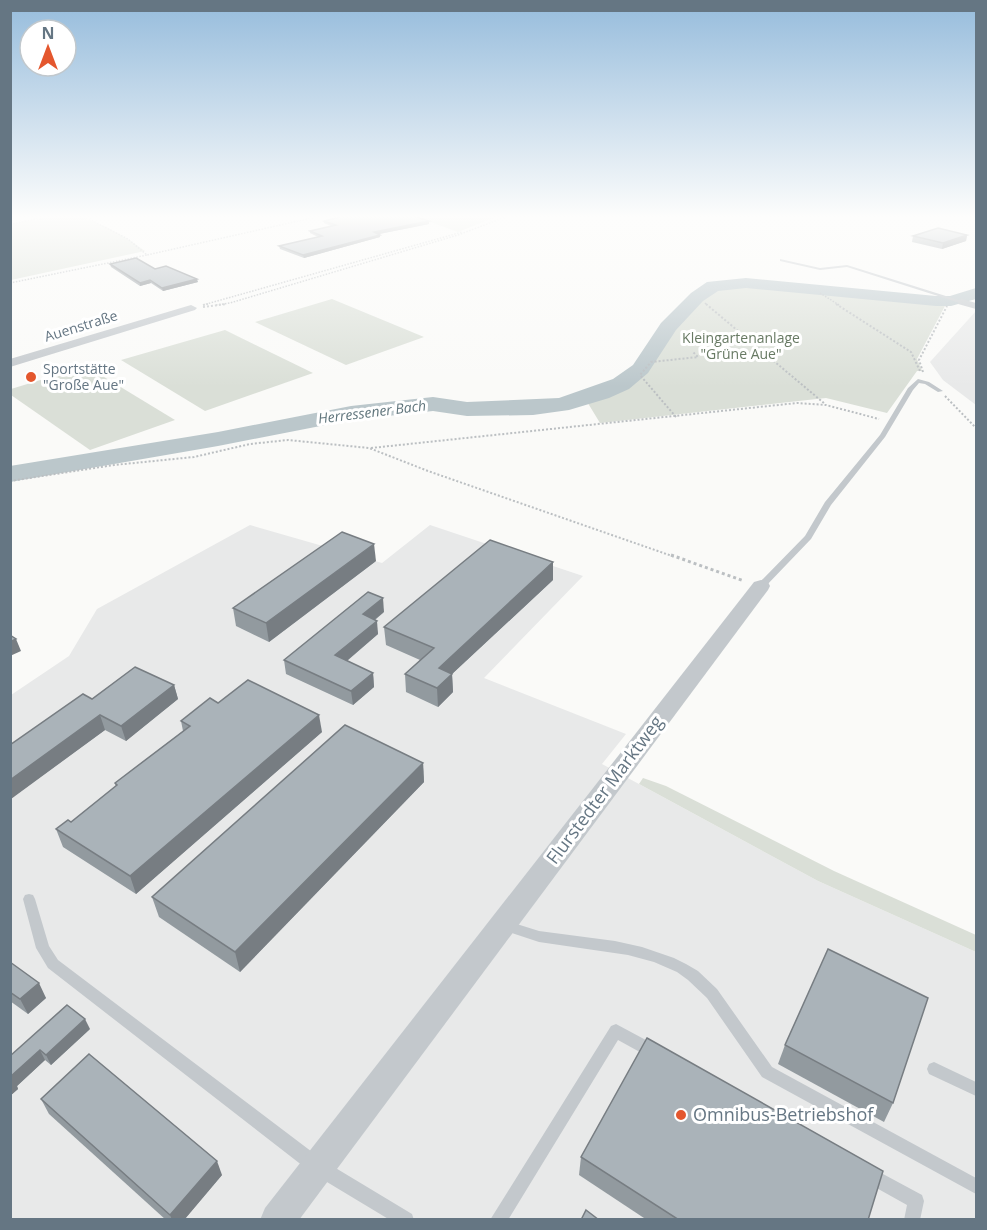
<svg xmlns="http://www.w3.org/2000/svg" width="987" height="1230" viewBox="0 0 987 1230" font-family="'Open Sans',sans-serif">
<rect width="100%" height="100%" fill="#fafaf8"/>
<g fill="#e8e9e9">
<path d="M976,311V405L943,380L930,362Z"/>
<path d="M250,525L382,563L430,525L583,576L484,678L626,734L602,764L818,881L976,952V1219L11,1220V695L69,656L97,609Z"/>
</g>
<g fill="#dadfd7">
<path d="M62,215C91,215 121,234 145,251L11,280V224Z"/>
<path d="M411,215H501L458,232Z"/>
<path d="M731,285H752L946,304L917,359L922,371H917L887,413L826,398L600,423L586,400L621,384L641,369L668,327L697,297L712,290Z"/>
<path d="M332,299L424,337L346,365L255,322Z"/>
<path d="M225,330L313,373L205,411L121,360Z"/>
<path d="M86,366L175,420L90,450L11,395V389Z"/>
<path d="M643,778L666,786L834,871L976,935V952L818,881L639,784Z"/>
</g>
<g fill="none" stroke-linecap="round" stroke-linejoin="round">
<path fill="#bbc7cb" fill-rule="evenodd" d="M746,278L936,296H950L976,288V299L951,306H936L746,288L718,291L703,301L676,330L648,373L629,389L609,398L569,410L533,415L467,416L433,411L351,420L218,446L10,482V466L218,432L351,406L433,397L467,402L559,398L613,379L633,365L661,323L691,293L707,282Z"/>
<g stroke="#bbbfc2" stroke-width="1.5" stroke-dasharray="1.5 1.5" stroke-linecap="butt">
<path d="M81,215L128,239L147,255L325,215"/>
<path d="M10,224L60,215"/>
<path d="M10,283L147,255"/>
<path d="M820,293L839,305"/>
<path d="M705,303L707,305"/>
<path d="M203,305L462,232"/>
<path d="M216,305L230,303L458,235L511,215"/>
</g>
<g stroke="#bbbfc2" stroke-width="2" stroke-dasharray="2 2" stroke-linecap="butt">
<path d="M706,304L825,404"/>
<path d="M836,304L911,352L920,371"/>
<path d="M203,305L208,304"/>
<path d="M203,307L226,304"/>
<path d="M923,372L919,360L947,306"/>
<path d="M945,396L976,428"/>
<path d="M676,417L640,375L651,362L698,357L693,352"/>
<path d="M371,448L797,403L826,405L879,419"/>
<path d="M10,481L114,465L194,457L250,444L288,440L369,448L428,471L675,557"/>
</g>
<path stroke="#bbbfc2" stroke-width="3" stroke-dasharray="3 3" stroke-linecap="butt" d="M671,555L744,581"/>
<g fill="#c3c8cc" fill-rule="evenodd">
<path d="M780,259L820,268L847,265L965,302L960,303L847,267L820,270L780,261Z"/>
<path d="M918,379L929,382L943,391L938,392L925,384L919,383L913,390L885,437L831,505L811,539L764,588H758L757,586L758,584L805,536L825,502L880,435L908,388Z"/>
<path d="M29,894L33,895L35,899L49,946L58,960L324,1161L412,1214L414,1220H390L312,1173L48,968L36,948L23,899L25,895Z"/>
<path d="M504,920L539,931L615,941L642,947L674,958L686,964L698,971L717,989L772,1067L976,1178V1194L762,1077L707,998L688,980L677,972L654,962L628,955L539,942L500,929L498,925L500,921Z"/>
<path d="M616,1024L657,1046L659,1051L657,1056L652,1058L647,1056L618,1040L508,1220H490L611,1026Z"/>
<path d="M934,1062L976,1082V1096L929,1074L927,1069L929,1064Z"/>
<path d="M870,1167L922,1195L924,1201L920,1220H904L907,1205L864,1181L862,1175L864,1169Z"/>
</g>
<g fill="#c3c8cc" fill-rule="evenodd">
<path d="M962,299L976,303V309L958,304V300Z"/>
<path d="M191,305L197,308L195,310L10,367V359Z"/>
<path d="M761,580L768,582L770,586L768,590L299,1220H260L265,1208L754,582Z"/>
</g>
</g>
<g fill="#929a9f">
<path d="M324,221H429V224L379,234L380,237L304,258L280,249L279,246L318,237L310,233V231L331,226L324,223Z"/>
<path d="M967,235L966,241L942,249L912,242L913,236Z"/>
<path d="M110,264L155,269L198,282L163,291L151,283L140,286L111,267Z"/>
<path d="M376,561L269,642L236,626L233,608Z"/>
<path d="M553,580L452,674L453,692L438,707L406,692L405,674L420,660L386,645L384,627Z"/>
<path d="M384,612L375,620L378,634L347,661L373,673L374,687L353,705L286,674L284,660Z"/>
<path d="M174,685L178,699L126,741L105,730L10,799V745L92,699Z"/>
<path d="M218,703L322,732L136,894L63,847L56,829L71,822L116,787L115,783L183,731L181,721Z"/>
<path d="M423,763L424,782L240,972L159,917L152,897Z"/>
<path d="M10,962L46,998L28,1014L10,1001Z"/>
<path d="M90,1029L51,1065L45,1060L17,1086L18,1089L10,1096V1056Z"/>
<path d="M785,1045L893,1103L884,1122L778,1064Z"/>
<path d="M41,1099L222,1175L184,1220H166L49,1114Z"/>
<path d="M581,1157L868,1220H647L579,1175Z"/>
</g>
<g fill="#777d82">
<path d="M429,221V224L374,235V232Z"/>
<path d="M380,235V237L304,258L303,255Z"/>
<path d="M967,235L966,241L942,249L943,243Z"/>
<path d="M197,279L198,282L163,291L162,288Z"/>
<path d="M150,280L151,283L140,286V283Z"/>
<path d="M374,544L376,561L269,642L266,623Z"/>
<path d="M553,562V580L452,674L453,692L438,707L437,688L439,668Z"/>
<path d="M383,598L384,612L364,628L363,614Z"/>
<path d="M377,621L378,634L336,670L335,655Z"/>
<path d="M16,639L21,651L10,656V642Z"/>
<path d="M373,673L374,687L353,705L351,691Z"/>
<path d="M174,685L178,699L126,741L121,726Z"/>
<path d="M100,715L105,730L11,799L10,780Z"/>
<path d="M319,715L322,732L136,894L130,876Z"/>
<path d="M423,763L424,782L240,972L235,952Z"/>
<path d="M39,983L46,998L28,1014L20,999Z"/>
<path d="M85,1019L90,1029L51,1065L46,1055Z"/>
<path d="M40,1050L45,1060L17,1086L18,1089L10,1096V1077Z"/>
<path d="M217,1161L222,1175L184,1220H172L170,1215Z"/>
</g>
<g fill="#aab3b9" stroke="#777d82" stroke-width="1.5">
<path d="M347,215H411L429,221L374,232L380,235L303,255L279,246L322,236L310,231L336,225L324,221Z"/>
<path d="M938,228L967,235L943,243L913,236Z"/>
<path d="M136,258L155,269L166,266L197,279L162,288L150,280L140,283L110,264Z"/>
<path d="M342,532L374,544L266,623L233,608Z"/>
<path d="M490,540L553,562L439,668L452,674L437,688L405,674L434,648L384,627Z"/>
<path d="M368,592L383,598L363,614L377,621L335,655L373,673L351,691L284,660Z"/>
<path d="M10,635L16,639L10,642Z"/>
<path d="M135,667L174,685L121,726L100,715L10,780V745L83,694L92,699Z"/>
<path d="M248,680L319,715L130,876L56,829L68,820L71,822L117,785L115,783L190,726L181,721L210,698L218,703Z"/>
<path d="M345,725L423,763L235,952L152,897Z"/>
<path d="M828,949L928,998L893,1103L785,1045Z"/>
<path d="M10,962L39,983L20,999L10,992Z"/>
<path d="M67,1005L85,1019L46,1055L40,1050L10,1077V1056Z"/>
<path d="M647,1038L883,1171L868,1220H679L581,1157Z"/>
<path d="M89,1054L217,1161L170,1215L41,1099Z"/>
<path d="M586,1210L599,1220H581Z"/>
</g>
<linearGradient id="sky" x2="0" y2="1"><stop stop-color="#96bcdc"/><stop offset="0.56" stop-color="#fdfdfc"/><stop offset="1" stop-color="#fdfdfc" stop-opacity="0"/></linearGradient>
<rect width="987" height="387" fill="url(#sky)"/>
<g fill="#e4572e" stroke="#fff" stroke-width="2">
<circle cx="31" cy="377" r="6"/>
<circle cx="681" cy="1115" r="6"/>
</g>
<g text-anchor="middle" stroke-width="6" stroke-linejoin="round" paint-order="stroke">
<g font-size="14" fill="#657683" stroke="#fff">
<text transform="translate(81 326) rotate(-17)" y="5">Auenstraße</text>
</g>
<g font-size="14" fill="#687a64" stroke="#fff">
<text x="741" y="343">Kleingartenanlage<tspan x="741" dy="16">"Grüne Aue"</tspan></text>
</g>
<g font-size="14" fill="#657683" stroke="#fff" text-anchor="start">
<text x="43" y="374">Sportstätte<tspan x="43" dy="16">"Große Aue"</tspan></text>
</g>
<g font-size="14" font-style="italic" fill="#60757c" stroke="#fff">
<text transform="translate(372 412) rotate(-7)" y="5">Herressener Bach</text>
</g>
<g font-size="18" fill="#657683" stroke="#fff">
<text transform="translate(605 790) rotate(-53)" y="6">Flurstedter Marktweg</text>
</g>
<g font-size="18" fill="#657683" stroke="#fff" text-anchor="start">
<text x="693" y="1121">Omnibus-Betriebshof</text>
</g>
</g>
<rect width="987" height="1230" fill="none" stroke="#657683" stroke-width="24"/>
<g transform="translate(48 48)"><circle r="28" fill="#ffffff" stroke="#c1c8cd" stroke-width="1.5"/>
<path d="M0-4.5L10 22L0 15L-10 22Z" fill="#e4572e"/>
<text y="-9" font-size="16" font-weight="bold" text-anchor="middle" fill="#657683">N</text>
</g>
</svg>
